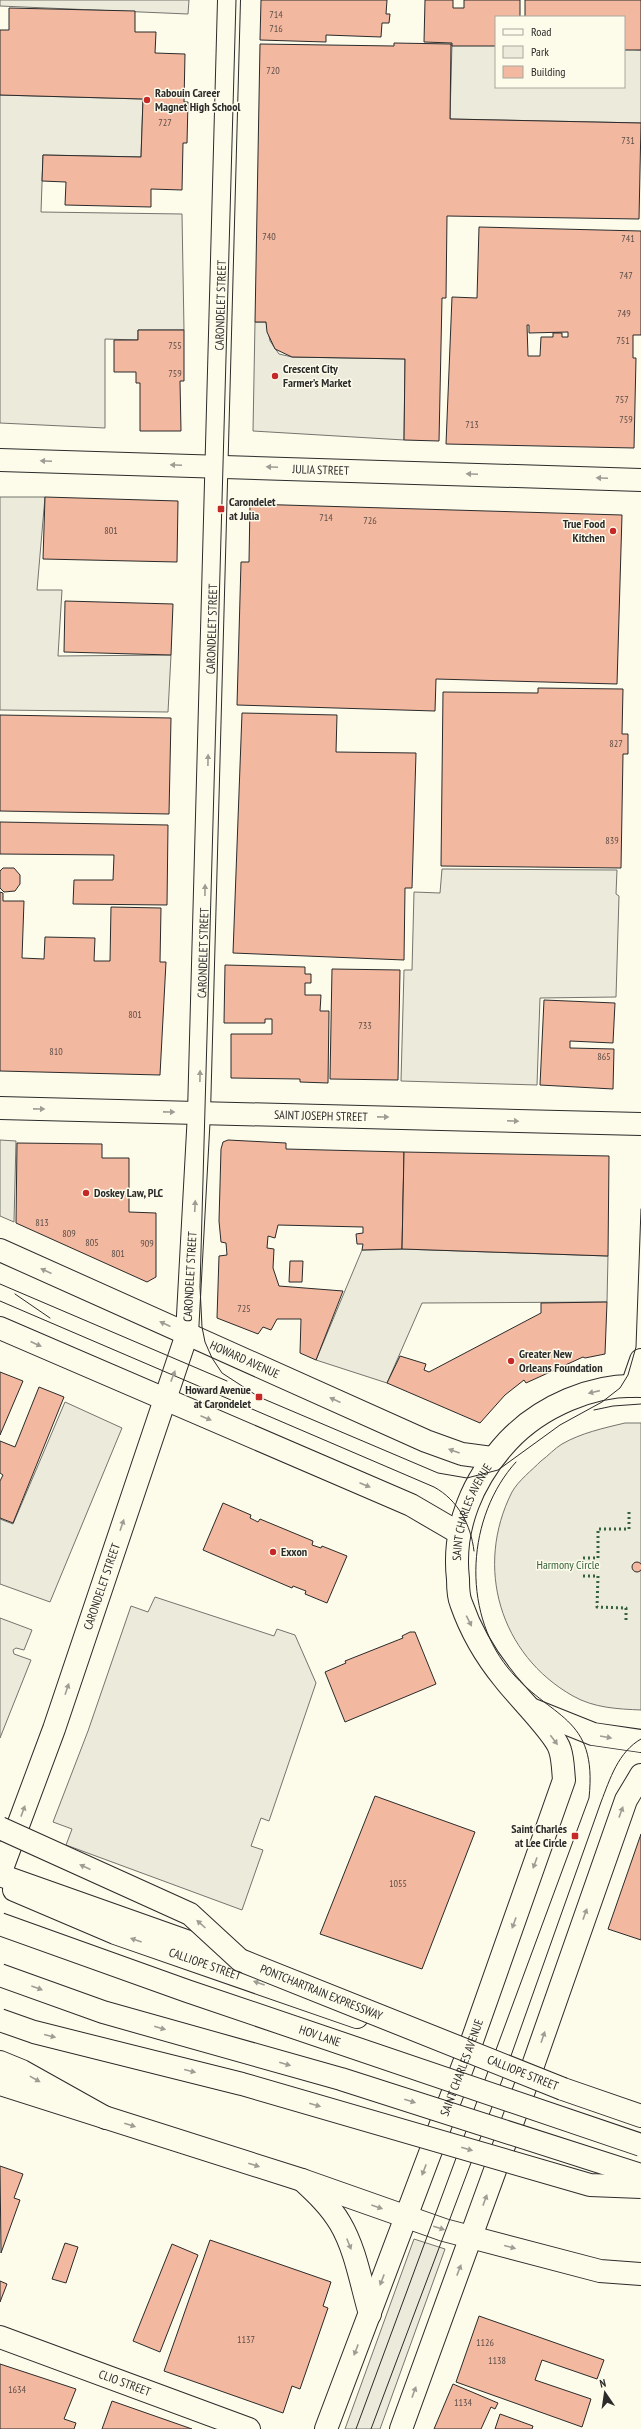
<svg xmlns="http://www.w3.org/2000/svg" width="641" height="2429" viewBox="0 0 641 2429" font-family="'PT Sans Narrow',sans-serif">
<rect width="100%" height="100%" fill="#fdfbea"/>
<g fill="#ecebdb" stroke="#74746e">
<path d="M625,1423H641V1710C618,1709 594,1708 573,1696C500,1655 474,1567 512,1492C518,1481 532,1470 541,1461C548,1456 555,1448 562,1444C581,1433 604,1428 625,1423Z"/>
<path d="M414,2239L445,2249L380,2429H345Z"/>
</g>
<g fill="#eceadb" stroke="#74746e">
<path d="M0,0H189L188,14L0,6Z"/>
<path d="M452,43L496,44V87H624V49L641,50V123L450,119Z"/>
<path d="M0,95L143,99L141,157L43,155L41,212L182,214L184,330H138V340L105,339V428L0,423Z"/>
<path d="M255,322H266L270,341L279,354L292,357L405,359L404,440L253,431Z"/>
<path d="M0,497H45L37,590H62L58,656L171,655L168,712L0,710Z"/>
<path d="M442,869L617,870L616,894L619,896L616,997L540,998L537,1085L401,1081L404,970H412L414,892L440,893Z"/>
<path d="M0,1140L16,1141L14,1222L0,1216Z"/>
<path d="M403,1249L608,1256L607,1302L422,1303L387,1383L316,1360L362,1250Z"/>
<path d="M65,1402L122,1428L50,1602L0,1584V1519L13,1524Z"/>
<path d="M155,1597L274,1636L277,1629L295,1635L316,1683L269,1821L261,1818L251,1846L263,1850L242,1910L66,1845L72,1829L53,1822L88,1731L131,1606L148,1612Z"/>
<path d="M0,1618L32,1630L24,1650L16,1648L13,1650L14,1654L31,1660L0,1738Z"/>
</g>
<g fill="#f2b8a0" stroke="#2b2b2b" fill-rule="evenodd">
<path d="M261,0H387L386,14H390L389,23H382L381,37L326,35V42L260,40Z"/>
<path d="M425,0H453V8H464V0H520V17H496V46H452V43L424,42Z"/>
<path d="M525,0H641V50H624V17H525Z"/>
<path d="M9,8L135,11V32H156L155,53L185,54L184,102H188L187,143H183L182,190L151,189V207L65,205L66,182L42,181L43,155L141,157L143,99L0,95V30H9Z"/>
<path d="M394,43L451,44L450,119L641,123L639,219L447,216L446,298H442L439,441L404,440L405,359L292,357L275,349L267,332L266,322H255L260,44L394,46Z"/>
<path d="M479,227L641,231V335H633V358H636L634,448L446,444L452,297L477,298ZM527,325H529V333L568,332V337H562V333H553V337H541L540,356H528Z"/>
<path d="M138,330H184V381H180L181,431H140V383H136V372H114V340H138Z"/>
<path d="M45,497L178,501L177,562L43,559Z"/>
<path d="M250,504L622,515L617,684L436,679L435,711L237,705L241,562H249Z"/>
<path d="M65,601L173,604L171,655L64,652Z"/>
<path d="M538,688L623,689L622,734H628V754H623L621,868L441,866L443,692L538,693Z"/>
<path d="M242,713L337,715L336,752L416,753L412,888H405L404,960L233,953Z"/>
<path d="M0,715L171,718L169,814L0,811Z"/>
<path d="M0,822L168,825L167,905L73,904L74,880H113L114,855L0,854Z"/>
<path d="M3,868H14L20,875V884L15,891L4,892L0,888V871Z"/>
<path d="M0,892L3,893V901H24L22,958L44,959L45,937L95,938L94,961H110L111,907L161,908L160,962H166L160,1075L0,1071Z"/>
<path d="M225,965L305,967V974H311V983H305V995H321L320,1011H329L328,1083L300,1082V1079L231,1078V1034H272V1019H265V1023H224Z"/>
<path d="M332,969L400,970L398,1080L330,1079Z"/>
<path d="M544,1000L615,1003L613,1043L570,1041V1048L614,1049L613,1089L540,1085Z"/>
<path d="M228,1140L286,1143V1149L404,1152L402,1249L362,1250L363,1244H357L356,1234L363,1233V1227L278,1225L275,1238L268,1236L267,1248L274,1249L273,1268L279,1286L343,1291L316,1360L300,1353L301,1319H277L271,1330L263,1327L258,1334L217,1318L219,1256L227,1255L226,1243L221,1242L219,1221L221,1149L223,1142Z"/>
<path d="M17,1143L102,1144V1158H129V1212L156,1213V1277L147,1282L16,1223Z"/>
<path d="M404,1152L609,1156L608,1256L402,1249Z"/>
<path d="M290,1261H303L302,1282H289Z"/>
<path d="M607,1302L605,1354L585,1358L583,1357L526,1383L524,1380L505,1395L480,1423L387,1383L400,1356L426,1364L424,1370L429,1372L541,1313V1303Z"/>
<path d="M0,1372L23,1381L0,1435Z"/>
<path d="M39,1387L64,1397L13,1523L0,1518V1481L3,1475L0,1473V1441L15,1447Z"/>
<path d="M223,1503L251,1515L250,1518L258,1522L260,1519L313,1541L312,1545L321,1548L322,1546L347,1556L327,1603L305,1594L306,1591L293,1586L292,1588L203,1550Z"/>
<circle cx="637" cy="1567" r="5"/>
<path d="M410,1632H415L436,1684L345,1722L325,1672L346,1663L345,1661L403,1638L402,1636Z"/>
<path d="M375,1796L475,1832L422,1969L320,1934Z"/>
<path d="M641,1834V1940L608,1929Z"/>
<path d="M0,2166L23,2174L14,2198L20,2200L1,2253Z"/>
<path d="M210,2240L331,2282L323,2306L328,2308L300,2389L292,2386L283,2413L164,2371Z"/>
<path d="M65,2243L78,2247L66,2283L52,2279Z"/>
<path d="M172,2244L198,2255L160,2352L133,2341Z"/>
<path d="M0,2281L7,2284L0,2302Z"/>
<path d="M479,2316L604,2360L597,2379L542,2360L535,2380L591,2399L582,2427L456,2382Z"/>
<path d="M0,2364L76,2389L64,2419L76,2423L74,2429H0Z"/>
<path d="M453,2384L498,2403L495,2409L491,2407L481,2429H434Z"/>
<path d="M112,2401L192,2429H102Z"/>
<path d="M500,2414L533,2426L532,2429H495Z"/>
</g>
<g fill="none" stroke-linecap="round" stroke-linejoin="round">
<g stroke="#2b2b2b" stroke-width="24">
<g id="minor">
<path id="s1" d="M0,460L641,480"/>
<path id="s2" d="M0,1108L641,1124"/>
<path d="M632,1386L641,1360"/>
<path id="s3" d="M0,1874L54,1729L187,1334L199,1113L229,0"/>
<path id="s4" d="M14,1890L115,1933L357,2017"/>
<path d="M0,2084L302,2180L444,2230L600,2271L641,2274"/>
<path id="s5" d="M0,2337L249,2429"/>
</g>
</g>
<g stroke="#2b2b2b" stroke-width="24">
<g id="major">
<path id="s6" d="M0,1250L426,1441L462,1454L492,1458"/>
<path d="M0,1328L411,1505L459,1533"/>
<path d="M533,1710L593,1734L641,1741"/>
<path d="M302,2180C316,2193 330,2206 340,2223C356,2250 361,2284 370,2314"/>
<path id="s7" d="M326,2429L467,2055L564,1780C563,1770 563,1759 560,1750C556,1734 515,1694 504,1679C486,1657 470,1629 461,1603C458,1596 458,1586 458,1579C452,1527 473,1479 508,1441C540,1407 593,1383 641,1386"/>
<path d="M401,2429L530,2074L626,1800L641,1775"/>
</g>
</g>
<g stroke="#2b2b2b" stroke-width="24">
<g id="highway">
<path d="M0,1875L240,1960"/>
<path d="M0,2062L22,2071L106,2118"/>
<path d="M563,2089L641,2116"/>
</g>
</g>
<use href="#minor" stroke="#fdfbea" stroke-width="22"/>
<use href="#major" stroke="#fdfbea" stroke-width="22"/>
<use href="#highway" stroke="#fdfbea" stroke-width="22"/>
<g stroke="#2b2b2b" stroke-width="1">
<path d="M236,0L200,1287L202,1327L205,1342L212,1358L222,1373L259,1397L438,1473L467,1478L498,1470L560,1425L602,1402L620,1388L628,1375L636,1347L641,1209"/>
<path d="M0,1284L227,1381"/>
<path d="M15,1294L50,1318"/>
<path d="M0,1301L434,1487C458,1500 471,1525 474,1551"/>
<path d="M594,1410L613,1406L641,1404"/>
<path d="M356,2429L589,1798C598,1714 550,1720 508,1668C461,1610 467,1516 516,1462"/>
<path d="M371,2429L507,2067L601,1802C610,1779 618,1752 641,1739"/>
</g>
<g stroke="#2b2b2b" stroke-width="24" stroke-linecap="butt">
<g id="highway-bridge">
<path id="s8" d="M0,1828L190,1914L240,1960L563,2089"/>
<path id="s9" d="M0,1924L187,1991L641,2145"/>
<path d="M0,1975L103,2012L341,2079L641,2175"/>
<path d="M0,2020L34,2032L242,2084L590,2185L641,2187"/>
</g>
</g>
<use href="#highway-bridge" stroke="#fdfbea" stroke-width="22"/>
<g stroke="#34623c" stroke-width="3" stroke-dasharray="2 3" stroke-linecap="butt">
<path d="M583,1558H598V1529H629V1512"/>
<path d="M583,1576H598L597,1607L626,1608V1621"/>
</g>
</g>
<defs><path id="oneway-solid" d="M-6-.8H1V-3.2L6.5 0L1 3.2V.8H-6Z"/></defs>
<g fill="#9e9d94">
<use href="#oneway-solid" transform="translate(46 461) rotate(-178)"/>
<use href="#oneway-solid" transform="translate(176 465) rotate(-178)"/>
<use href="#oneway-solid" transform="translate(272 467) rotate(-178)"/>
<use href="#oneway-solid" transform="translate(472 474) rotate(-178)"/>
<use href="#oneway-solid" transform="translate(602 478) rotate(-178)"/>
<use href="#oneway-solid" transform="translate(208 760) rotate(-89)"/>
<use href="#oneway-solid" transform="translate(205 890) rotate(-89)"/>
<use href="#oneway-solid" transform="translate(200 1076) rotate(-89)"/>
<use href="#oneway-solid" transform="translate(39 1109) rotate(1)"/>
<use href="#oneway-solid" transform="translate(169 1112) rotate(1)"/>
<use href="#oneway-solid" transform="translate(383 1117) rotate(1)"/>
<use href="#oneway-solid" transform="translate(513 1121) rotate(2)"/>
<use href="#oneway-solid" transform="translate(195 1206) rotate(-87)"/>
<use href="#oneway-solid" transform="translate(46 1271) rotate(-156)"/>
<use href="#oneway-solid" transform="translate(165 1324) rotate(-155)"/>
<use href="#oneway-solid" transform="translate(36 1344) rotate(24)"/>
<use href="#oneway-solid" transform="translate(173 1376) rotate(-69)"/>
<use href="#oneway-solid" transform="translate(594 1392) rotate(167)"/>
<use href="#oneway-solid" transform="translate(335 1400) rotate(-156)"/>
<use href="#oneway-solid" transform="translate(206 1418) rotate(23)"/>
<use href="#oneway-solid" transform="translate(454 1451) rotate(-160)"/>
<use href="#oneway-solid" transform="translate(365 1485) rotate(23)"/>
<use href="#oneway-solid" transform="translate(122 1525) rotate(-71)"/>
<use href="#oneway-solid" transform="translate(469 1621) rotate(63)"/>
<use href="#oneway-solid" transform="translate(67 1689) rotate(-71)"/>
<use href="#oneway-solid" transform="translate(606 1737) rotate(10)"/>
<use href="#oneway-solid" transform="translate(554 1740) rotate(53)"/>
<use href="#oneway-solid" transform="translate(23 1811) rotate(-70)"/>
<use href="#oneway-solid" transform="translate(621 1812) rotate(-70)"/>
<use href="#oneway-solid" transform="translate(535 1863) rotate(110)"/>
<use href="#oneway-solid" transform="translate(85 1867) rotate(-156)"/>
<use href="#oneway-solid" transform="translate(585 1914) rotate(-70)"/>
<use href="#oneway-solid" transform="translate(514 1923) rotate(110)"/>
<use href="#oneway-solid" transform="translate(201 1924) rotate(-138)"/>
<use href="#oneway-solid" transform="translate(136 1940) rotate(-161)"/>
<use href="#oneway-solid" transform="translate(259 1983) rotate(-161)"/>
<use href="#oneway-solid" transform="translate(37 1988) rotate(20)"/>
<use href="#oneway-solid" transform="translate(160 2028) rotate(16)"/>
<use href="#oneway-solid" transform="translate(50 2036) rotate(14)"/>
<use href="#oneway-solid" transform="translate(543 2037) rotate(-71)"/>
<use href="#oneway-solid" transform="translate(285 2064) rotate(16)"/>
<use href="#oneway-solid" transform="translate(190 2071) rotate(14)"/>
<use href="#oneway-solid" transform="translate(35 2079) rotate(29)"/>
<use href="#oneway-solid" transform="translate(410 2101) rotate(18)"/>
<use href="#oneway-solid" transform="translate(315 2105) rotate(16)"/>
<use href="#oneway-solid" transform="translate(130 2125) rotate(18)"/>
<use href="#oneway-solid" transform="translate(467 2149) rotate(16)"/>
<use href="#oneway-solid" transform="translate(254 2165) rotate(18)"/>
<use href="#oneway-solid" transform="translate(424 2170) rotate(111)"/>
<use href="#oneway-solid" transform="translate(485 2200) rotate(-70)"/>
<use href="#oneway-solid" transform="translate(377 2207) rotate(19)"/>
<use href="#oneway-solid" transform="translate(439 2228) rotate(17)"/>
<use href="#oneway-solid" transform="translate(349 2244) rotate(68)"/>
<use href="#oneway-solid" transform="translate(510 2247) rotate(15)"/>
<use href="#oneway-solid" transform="translate(459 2270) rotate(-69)"/>
<use href="#oneway-solid" transform="translate(382 2280) rotate(111)"/>
<use href="#oneway-solid" transform="translate(356 2350) rotate(111)"/>
<use href="#oneway-solid" transform="translate(414 2392) rotate(-70)"/>
</g>
<g fill="#c62828" stroke="#fdfbea" stroke-width="1.5">
<circle cx="147" cy="100" r="4"/>
<circle cx="275" cy="376" r="4"/>
<rect x="217" y="505" width="8" height="8" rx="2"/>
<circle cx="613" cy="531" r="4"/>
<circle cx="86" cy="1193" r="4"/>
<circle cx="511" cy="1361" r="4"/>
<rect x="255" y="1393" width="8" height="8" rx="2"/>
<circle cx="273" cy="1552" r="4"/>
<rect x="571" y="1832" width="8" height="8" rx="2"/>
</g>
<g text-anchor="middle" stroke-width="3" stroke-linejoin="round" paint-order="stroke">
<g font-size="10" fill="#5d4e48">
<text x="276" y="18">714</text>
<text x="276" y="32">716</text>
<text x="273" y="74">720</text>
<text x="165" y="126">727</text>
<text x="628" y="144">731</text>
<text x="269" y="240">740</text>
<text x="628" y="242">741</text>
<text x="626" y="279">747</text>
<text x="624" y="317">749</text>
<text x="623" y="344">751</text>
<text x="175" y="349">755</text>
<text x="175" y="377">759</text>
<text x="622" y="403">757</text>
<text x="626" y="423">759</text>
<text x="472" y="428">713</text>
<text x="326" y="521">714</text>
<text x="370" y="524">726</text>
<text x="111" y="534">801</text>
<text x="616" y="747">827</text>
<text x="612" y="844">839</text>
<text x="135" y="1018">801</text>
<text x="365" y="1029">733</text>
<text x="56" y="1055">810</text>
<text x="604" y="1060">865</text>
<text x="42" y="1226">813</text>
<text x="69" y="1237">809</text>
<text x="92" y="1246">805</text>
<text x="147" y="1247">909</text>
<text x="118" y="1257">801</text>
<text x="244" y="1312">725</text>
<text x="398" y="1887">1055</text>
<text x="246" y="2343">1137</text>
<text x="485" y="2346">1126</text>
<text x="497" y="2364">1138</text>
<text x="17" y="2393">1634</text>
<text x="463" y="2406">1134</text>
</g>
<g font-size="12" font-weight="bold" fill="#2b2b2b" stroke="#fdfbea" text-anchor="start">
<text x="155" y="97">Rabouin Career<tspan x="155" dy="14">Magnet High School</tspan></text>
<text x="283" y="373">Crescent City<tspan x="283" dy="14">Farmer’s Market</tspan></text>
<text x="229" y="506">Carondelet<tspan x="229" dy="14">at Julia</tspan></text>
<text x="605" y="528" text-anchor="end">True Food<tspan x="605" dy="14">Kitchen</tspan></text>
<text x="94" y="1197">Doskey Law, PLC</text>
<text x="519" y="1358">Greater New<tspan x="519" dy="14">Orleans Foundation</tspan></text>
<text x="251" y="1394" text-anchor="end">Howard Avenue<tspan x="251" dy="14">at Carondelet</tspan></text>
<text x="281" y="1556">Exxon</text>
<text x="567" y="1833" text-anchor="end">Saint Charles<tspan x="567" dy="14">at Lee Circle</tspan></text>
</g>
<g font-size="12" fill="#2b2b2b" stroke="#fdfbea">
<text dy="4" stroke="none"><textPath href="#s3" startOffset="1601">CARONDELET STREET</textPath></text>
<text dy="4" stroke="none"><textPath href="#s1" startOffset="321">JULIA STREET</textPath></text>
<text dy="4" stroke="none"><textPath href="#s3" startOffset="1277">CARONDELET STREET</textPath></text>
<text dy="4" stroke="none"><textPath href="#s3" startOffset="953">CARONDELET STREET</textPath></text>
<text dy="4" stroke="none"><textPath href="#s2" startOffset="321">SAINT JOSEPH STREET</textPath></text>
<text dy="4" stroke="none"><textPath href="#s3" startOffset="629">CARONDELET STREET</textPath></text>
<text dy="4" stroke="none"><textPath href="#s6" startOffset="268">HOWARD AVENUE</textPath></text>
<text dy="4" stroke="none"><textPath href="#s7" startOffset="994">SAINT CHARLES AVENUE</textPath></text>
<text dy="4" stroke="none"><textPath href="#s3" startOffset="305">CARONDELET STREET</textPath></text>
<text dy="4" stroke="none"><textPath href="#s4" startOffset="205">CALLIOPE STREET</textPath></text>
<text dy="4" stroke="none"><textPath href="#s8" startOffset="364">PONTCHARTRAIN EXPRESSWAY</textPath></text>
<text dy="4" stroke="none"><textPath href="#s9" startOffset="339">HOV LANE</textPath></text>
<text dy="4" stroke="none"><textPath href="#s7" startOffset="386">SAINT CHARLES AVENUE</textPath></text>
<text dy="4" stroke="none"><textPath href="#s8" startOffset="581">CALLIOPE STREET</textPath></text>
<text dy="4" stroke="none"><textPath href="#s5" startOffset="133">CLIO STREET</textPath></text>
</g>
<g font-size="12" fill="#34623c" stroke="#fdfbea">
<text x="568" y="1569">Harmony Circle</text>
</g>
</g>
<rect x="495" y="16" width="130" height="72" fill="#fdfbea" stroke="#a9a89e"/>
<rect x="503" y="29" width="20" height="6" fill="#fdfbea" stroke="#a9a89e"/>
<text x="531" y="36" font-size="12" fill="#2b2b2b">Road</text>
<rect x="503" y="46" width="20" height="12" fill="#ecebdb" stroke="#a9a89e"/>
<text x="531" y="56" font-size="12" fill="#2b2b2b">Park</text>
<rect x="503" y="66" width="20" height="12" fill="#f2b8a0" stroke="#a9a89e"/>
<text x="531" y="76" font-size="12" fill="#2b2b2b">Building</text>
<g transform="translate(605 2393) rotate(347)" stroke="#fdfbea" stroke-width="3" paint-order="stroke">
<path d="M0-3L7 15L0 10L-7 15Z" fill="#2b2b2b"/>
<text y="-6" font-size="11" font-weight="bold" text-anchor="middle" fill="#2b2b2b">N</text>
</g>
</svg>
